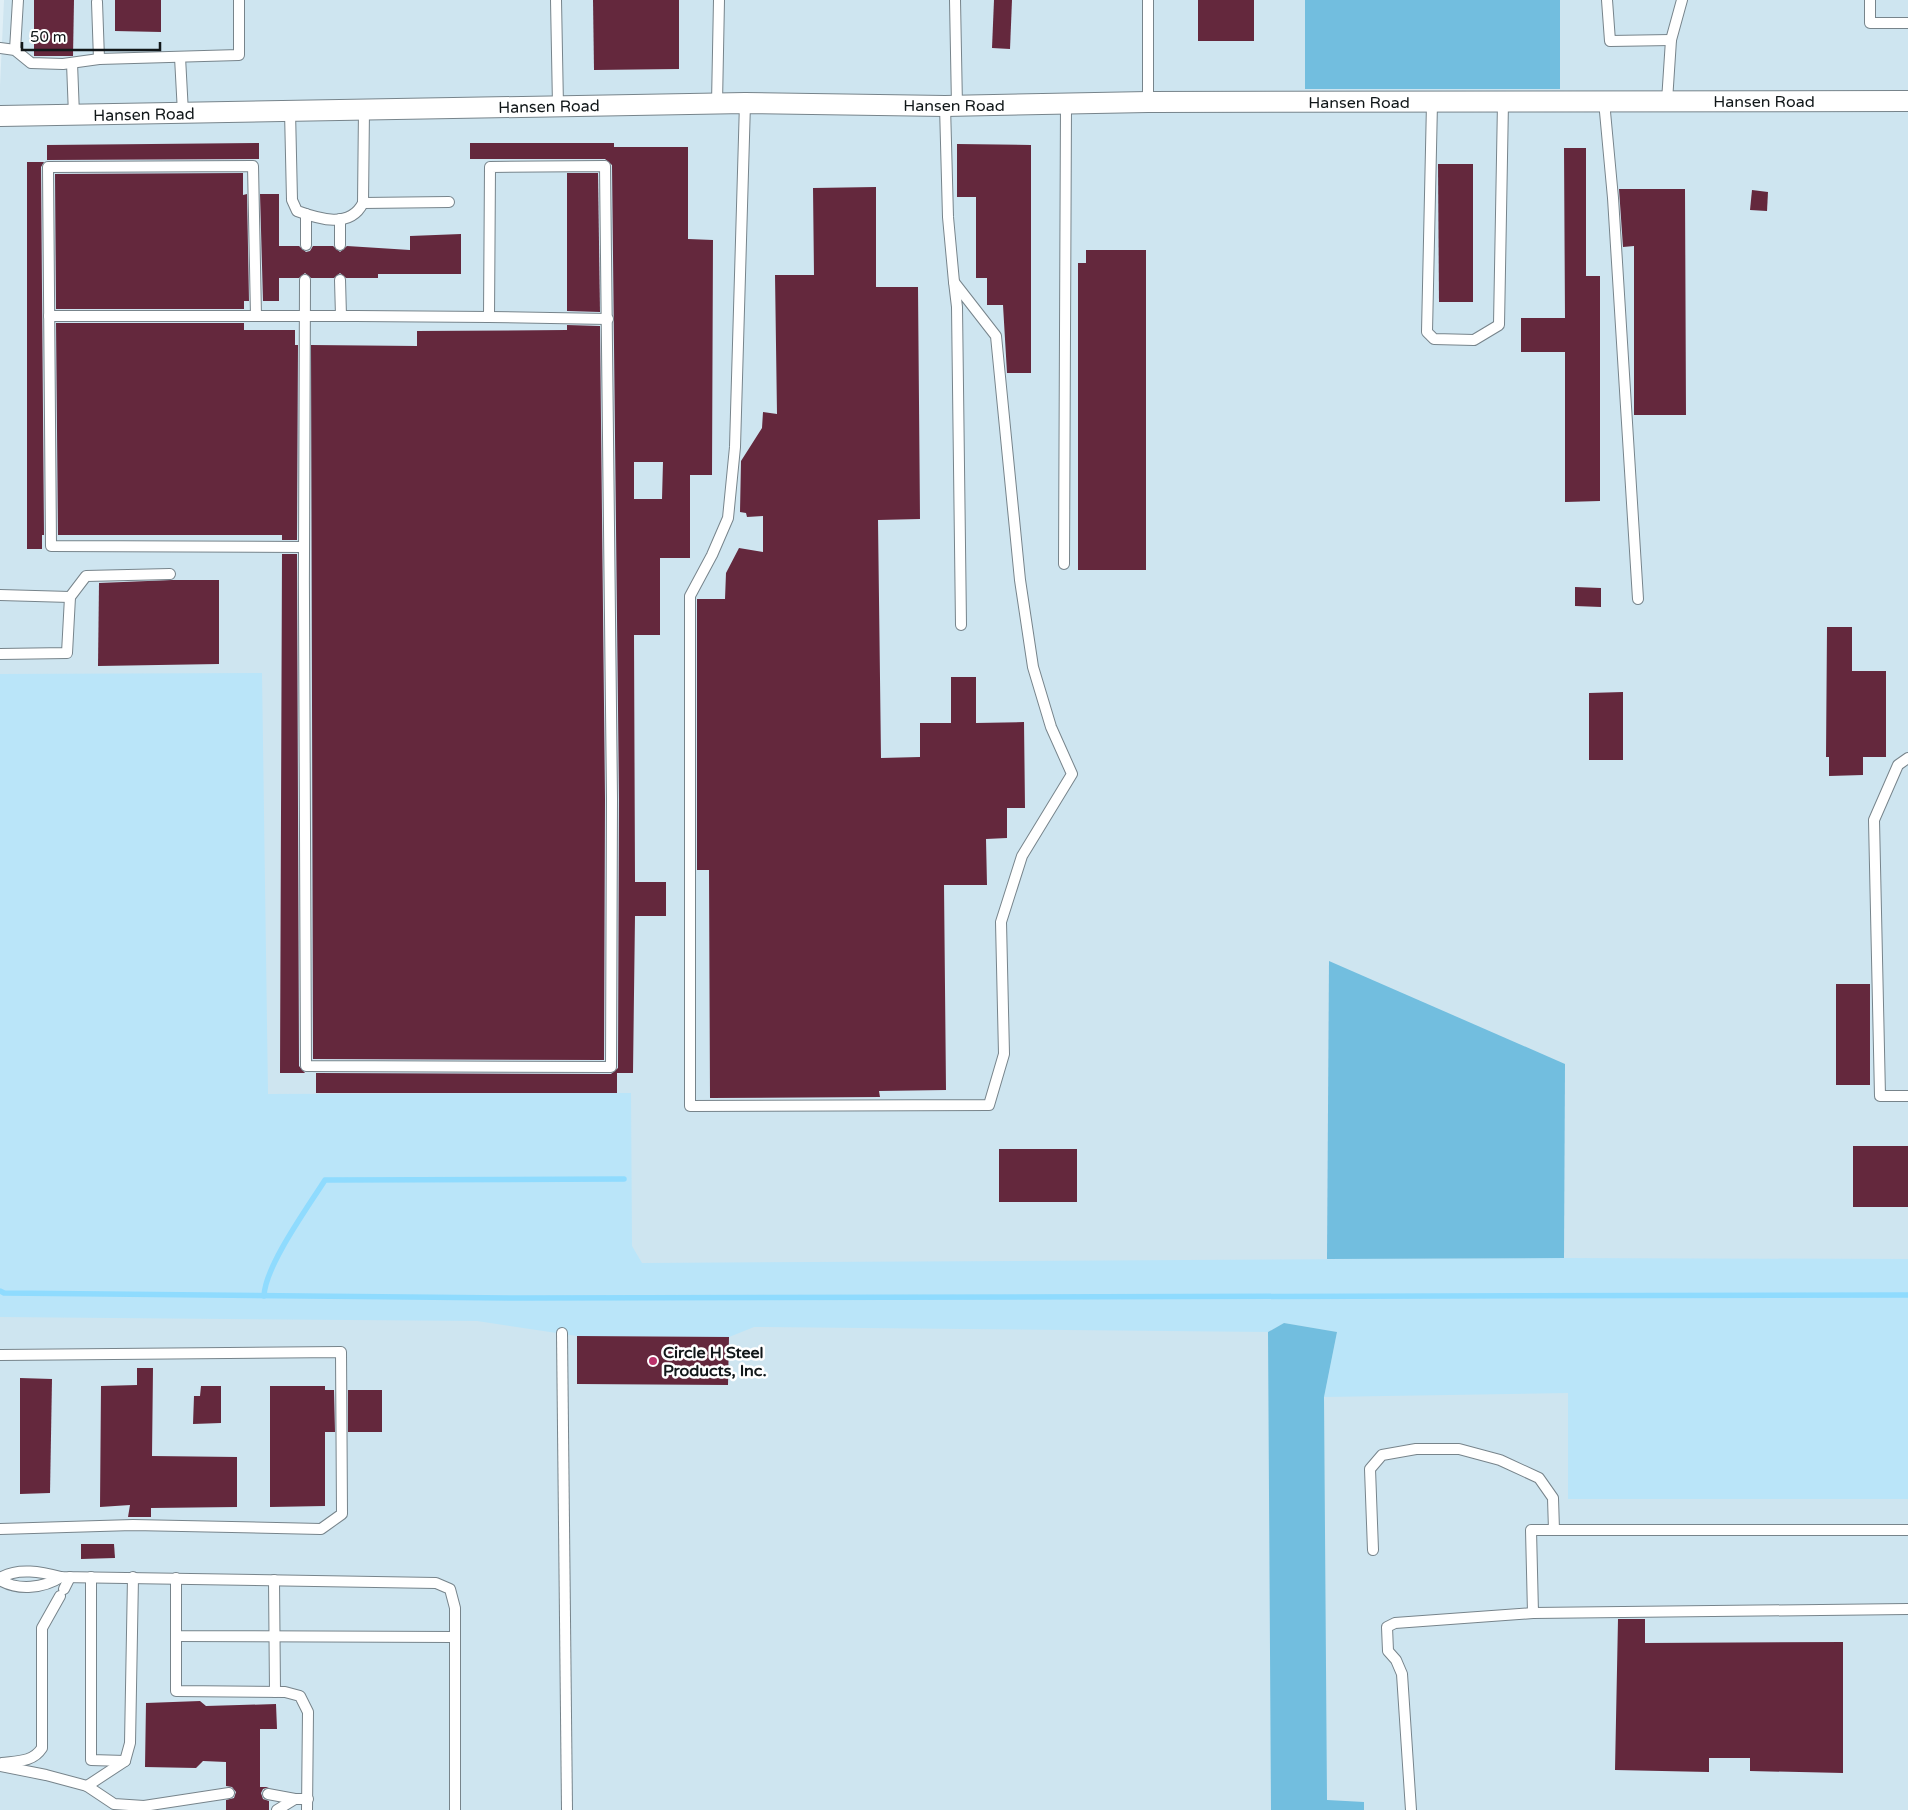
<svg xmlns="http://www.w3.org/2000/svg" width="1908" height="1810" viewBox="0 0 1908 1810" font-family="'Varela Round',sans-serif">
<rect width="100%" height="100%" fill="#e0eff6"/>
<path fill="#cee5f0" d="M4,0H1908V1810H0V86Z"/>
<path fill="#bae5f9" d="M262,673L268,1094L631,1093L632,1246L642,1263L1564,1258L1908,1259V1499H1568V1393L1324,1397L1337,1332L1284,1323L1268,1332L754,1327L729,1337L577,1336L477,1321L0,1317V674Z"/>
<g fill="#72bedf">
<rect x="1305" y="0" width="255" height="89"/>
<path d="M1329,961L1565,1064L1564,1258L1327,1259Z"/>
<path d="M1284,1323L1337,1332L1324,1397L1327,1800L1364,1802V1810H1271L1268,1332Z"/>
</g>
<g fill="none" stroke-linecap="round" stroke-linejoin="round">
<g stroke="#8fdbfe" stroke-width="5.5">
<path d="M0,1291L4,1293L520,1298L1908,1295"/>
<path d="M264,1296C265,1266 308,1207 325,1180L624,1179"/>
</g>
</g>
<g fill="#64283d" fill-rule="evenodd">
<path d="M34,0H74L73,56H34Z"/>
<path d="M115,0H161V32L115,31Z"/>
<path d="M593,0H679V69L594,70Z"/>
<path d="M994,0H1012L1010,49L992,48Z"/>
<rect x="1198" y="0" width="56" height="41"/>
<path d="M259,143V159L47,160V145Z"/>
<path d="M470,143H614V147H688V239L713,240L712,475H690V558H660V635H634L635,882H666V916H635L633,1073H617V1093H316V1073L611,1074L618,1068L619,799L612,165L605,159H470ZM634,462H663L662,499H634Z"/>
<path d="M957,144L1031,145V373H1007L1003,305H987V278H976V197H957Z"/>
<path d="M1564,148H1586V276H1600V501L1565,502V352H1521V318H1565Z"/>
<path d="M27,162H44L41,167L44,535H42V549H27Z"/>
<path d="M1438,164H1473V302H1439Z"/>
<path d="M243,173V195L247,194L249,301H244V309H56L55,174Z"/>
<path d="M567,173H598L600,312L567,311Z"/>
<path d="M876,187V287H918L920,519L878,520L881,758L920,757V723H951V677H976V723L1024,722L1025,808H1007V838L986,839L987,885H944L946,1090L879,1091L880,1097L710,1098L709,870H697V599H725L726,573L739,548L763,552V516L747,517L746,513L740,512L741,461L762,428L763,412L777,414L775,275H814L813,188Z"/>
<path d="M1619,189H1685L1686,415H1634V246L1623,247Z"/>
<path d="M1752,190L1768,192L1767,211L1750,210Z"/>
<path d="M260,194H279V246H299L306,252L310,251L313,246H333L340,252L347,246L410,250V236L461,234V274H378V278H346L340,273L334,278H311L305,273L299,278H279V301H263Z"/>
<path d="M1086,250H1146V570H1078V263H1086Z"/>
<path d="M56,323H244V330H295V345H298L297,540H282V535H58Z"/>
<path d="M567,325L600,326L605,799L604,1060L313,1059L311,345L417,346V331L567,330Z"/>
<path d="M282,554H297L299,1066L305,1073H280Z"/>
<path d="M172,580H219V664L98,666L99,583Z"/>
<path d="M1575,587L1601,588V607L1575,606Z"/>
<path d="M1827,627H1852V671H1886V757H1863V775L1829,776V757H1826Z"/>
<path d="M1623,692V760H1589V693Z"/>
<rect x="1836" y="984" width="34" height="101"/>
<rect x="1853" y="1146" width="55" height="61"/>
<rect x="999" y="1149" width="78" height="53"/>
<path d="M577,1336L729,1337L728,1385L577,1384Z"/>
<path d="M137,1368H153L152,1456L237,1457V1507L151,1508V1517H128L130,1505L100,1507L101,1386L137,1385Z"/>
<path d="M20,1378L52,1379L50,1493L20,1494Z"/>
<path d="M201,1386H221V1423L193,1424L194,1396H200Z"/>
<path d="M270,1386H325V1390H334L335,1432H325V1506L270,1507Z"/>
<rect x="348" y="1390" width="34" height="42"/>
<path d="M81,1544H114L115,1558L81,1559Z"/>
<path d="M1618,1619H1645V1643L1843,1642V1773L1750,1771V1758H1709V1772L1615,1770Z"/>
<path d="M200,1701L206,1706L276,1704L277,1729H260V1787H269L263,1789L261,1793L263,1799L269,1801V1810H226V1800L234,1798L236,1792L232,1787L226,1786V1762L203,1761L196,1768L145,1767L146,1703Z"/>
</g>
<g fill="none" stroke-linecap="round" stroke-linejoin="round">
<g stroke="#77848b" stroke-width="12">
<g id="service">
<path d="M556,0L558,106"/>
<path d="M955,0L957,106"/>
<path d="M1148,0V102"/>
<path d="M1607,0L1610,41L1671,40"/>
<path d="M1870,0V23H1908"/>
<path d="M97,2L99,59"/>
<path d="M0,48L15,50L31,63L63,64L99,59L239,55V0"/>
<path d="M15,50L18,0"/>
<path d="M180,57L183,113"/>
<path d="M72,63L74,115"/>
<path d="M1604,101L1613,198L1638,599"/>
<path d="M1667,101L1671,40L1682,0"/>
<path d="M717,103L719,0"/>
<path d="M745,103L735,447L728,518L712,555L690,596V1106L989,1105L1004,1054L1001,922L1022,856L1072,774L1051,727L1033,667L1020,580L996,336L954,282L957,307L961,625"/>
<path d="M1432,103L1427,332L1434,339L1474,340L1499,325L1503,102"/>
<path d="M945,106L948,217L954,282"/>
<path d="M290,111L292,200L297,211C319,219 350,229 363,203L364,109"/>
<path d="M363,203L449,202"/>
<path d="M340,219V245"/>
<path d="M306,245V214"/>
<path d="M340,280L341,316"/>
<path d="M49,316C151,316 253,316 355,316L489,317L490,167L605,166L612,799L611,1067L306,1066C304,804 303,542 305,280"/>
<path d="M256,316L253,166L48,167L51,546L303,547"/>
<path d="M489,317L608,319"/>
<path d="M1064,564L1066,103"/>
<path d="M0,595L70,597"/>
<path d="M0,654L67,653L70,597L86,576L170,574"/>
<path d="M1908,758L1898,765L1874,820L1880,1096H1908"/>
<path d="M562,1333L567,1810"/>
<path d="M0,1355L341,1352L342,1514L321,1529L133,1525L0,1529"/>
<path d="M1908,1530H1531L1533,1613L1908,1609"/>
<path d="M1373,1550L1370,1469L1382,1455L1416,1449H1459L1500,1460L1539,1478L1553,1498L1554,1530"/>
<path d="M91,1577V1760L125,1761"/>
<path d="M0,1578C18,1567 42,1572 61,1577L436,1583L450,1589L455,1608V1810"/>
<path d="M176,1578V1636L454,1637"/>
<path d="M0,1580C18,1591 44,1588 61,1577"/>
<path d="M274,1580L275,1692"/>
<path d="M64,1589L70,1577"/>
<path d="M176,1636V1691L285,1692L300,1696L308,1712L307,1810"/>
<path d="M2,1763C18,1761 33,1762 42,1748V1628L60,1596"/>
<path d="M0,1766L46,1775L87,1786L114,1804L144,1806L229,1793"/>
<path d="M87,1786L125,1761L130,1743L133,1577"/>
<path d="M268,1794L295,1799H308"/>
<path d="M277,1810L295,1799"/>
<path d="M1411,1810L1402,1674L1396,1660L1388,1651L1387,1627L1395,1623L1533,1613"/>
</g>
</g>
<g stroke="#77848b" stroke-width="22">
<path id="minor" d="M0,116L745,103L945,106L1148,102L1908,101"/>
</g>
<use href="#service" stroke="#fff" stroke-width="10"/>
<use href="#minor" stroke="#fff" stroke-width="20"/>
</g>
<circle fill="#bc326b" stroke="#fff" stroke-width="2" cx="653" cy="1361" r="5"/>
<g text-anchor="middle" stroke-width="5" stroke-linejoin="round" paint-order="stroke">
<g font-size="16" fill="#111719" stroke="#fff">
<text x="1764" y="107">Hansen Road</text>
<text x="1359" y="108">Hansen Road</text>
<text x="954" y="111">Hansen Road</text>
<text transform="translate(549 106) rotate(-1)" y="6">Hansen Road</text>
<text transform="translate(144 114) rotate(-1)" y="6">Hansen Road</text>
</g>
<g font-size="16" font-weight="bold" fill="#111719" stroke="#fff" text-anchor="start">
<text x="663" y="1358">Circle H Steel<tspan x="663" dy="18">Products, Inc.</tspan></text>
</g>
</g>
<path d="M22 42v8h138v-8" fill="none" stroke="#111719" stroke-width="2.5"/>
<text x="30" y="42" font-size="15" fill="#111719" stroke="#ffffff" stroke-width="4" paint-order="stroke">50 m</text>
</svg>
